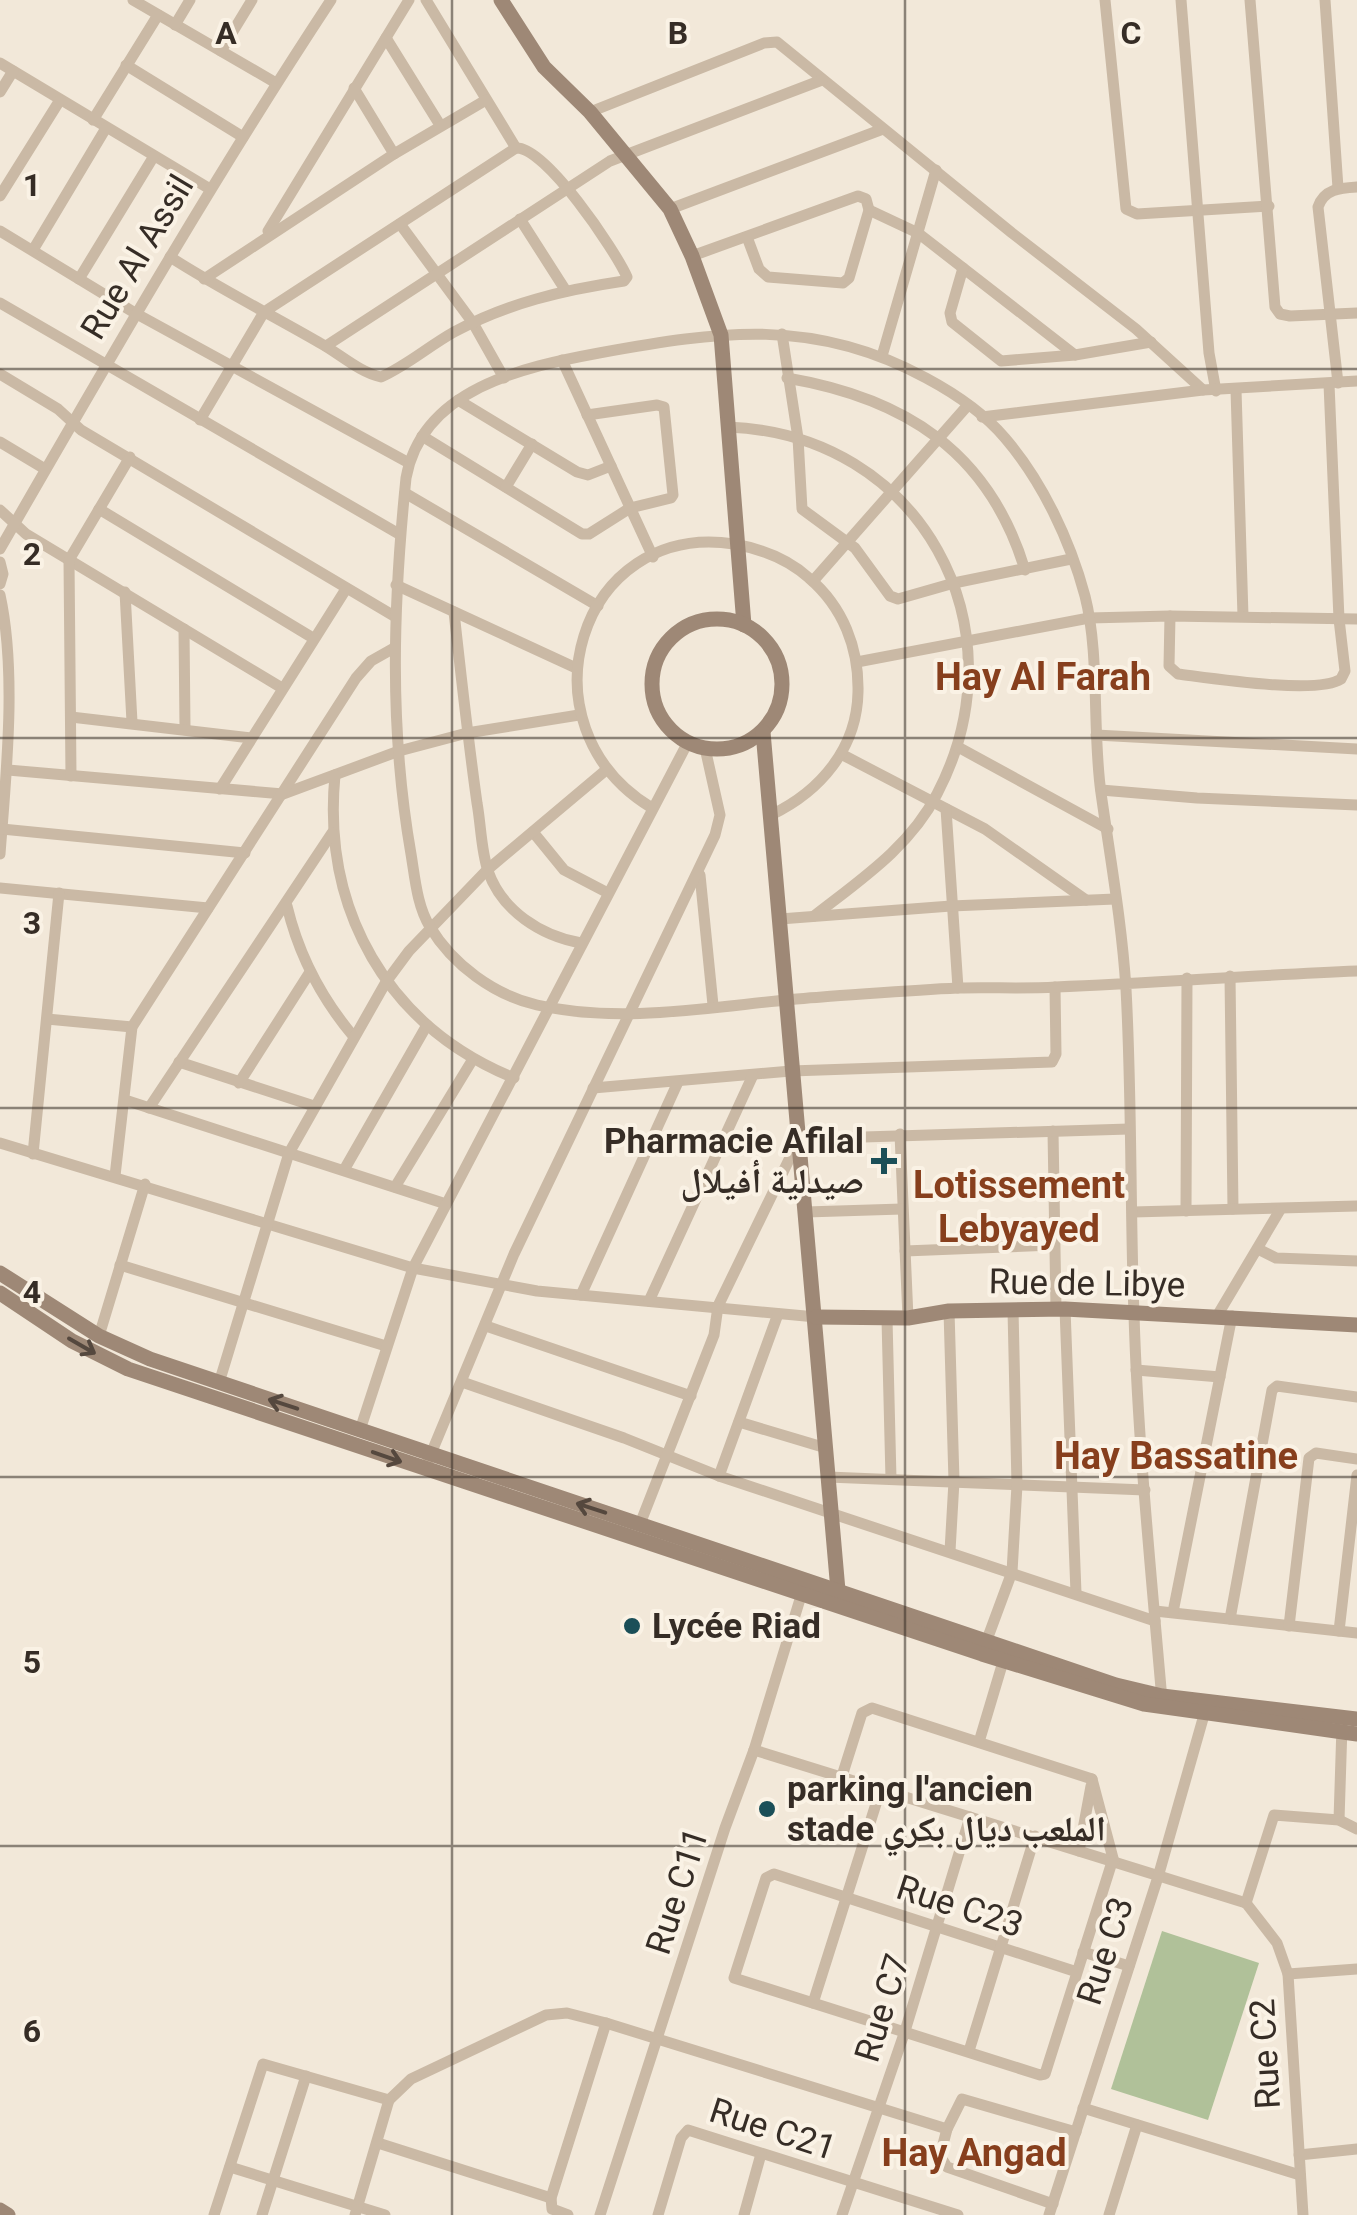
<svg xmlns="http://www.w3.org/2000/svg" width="1357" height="2215" viewBox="0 0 1357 2215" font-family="Roboto,'Noto Naskh Arabic',sans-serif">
<rect width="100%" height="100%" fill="#f2e8d9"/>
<path fill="#b0c199" d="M1162,1931L1259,1963L1208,2120L1111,2089Z"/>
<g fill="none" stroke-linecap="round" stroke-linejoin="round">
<g stroke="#cab9a5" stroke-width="11">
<path d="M133,0L276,83"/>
<path d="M426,0L516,148"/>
<path d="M1105,0L1126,209L1137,214L1269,206"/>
<path d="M1181,0L1209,353L1216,391"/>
<path d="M1250,0L1275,307L1280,314L1290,316L1357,313"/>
<path d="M1325,0L1338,188"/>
<path d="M175,25L190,0"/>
<path d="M386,38L440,125"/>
<path d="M221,51L252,0"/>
<path d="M0,63L210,189"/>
<path d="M126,65L243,137"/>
<path d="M354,88L394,154"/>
<path d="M0,92L13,71"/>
<path d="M590,112L764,43L777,42L1012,233L1136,329L1203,390"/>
<path d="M93,120L158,15"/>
<path d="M0,196L60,100"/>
<path d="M670,209L883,129"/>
<path d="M869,210L918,233L1075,355"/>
<path d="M520,219L566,291"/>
<path d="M400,224L473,323L504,378"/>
<path d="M0,231L135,313L409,463"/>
<path d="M268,231L409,0"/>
<path d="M33,250L106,128"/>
<path d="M692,256L858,196L866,199L869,210L849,278L843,283L768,277L759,269L747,237"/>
<path d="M170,257C218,288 270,314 320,343C340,354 359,372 381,377C406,366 429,346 454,332C508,303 563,290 624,281L627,277C615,250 545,146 516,148L264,312L200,420"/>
<path d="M963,268L950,313L952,322L1001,361L1075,355L1151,342"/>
<path d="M79,279L154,156"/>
<path d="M204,279L394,154L486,100"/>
<path d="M0,303L399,534"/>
<path d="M782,334L798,438L802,509L855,548L890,596L898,599L954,583L1071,559"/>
<path d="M326,346L610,161L822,80"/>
<path d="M882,356L936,170"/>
<path d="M562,360L653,557"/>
<path d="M0,374L58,409L81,430L394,616"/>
<path d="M787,378C904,398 989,451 1025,570"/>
<path d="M1338,383L1318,207C1324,189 1340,188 1357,187"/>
<path d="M1236,390L1243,616"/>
<path d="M458,400L577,472L588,475L611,466"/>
<path d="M982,417L1203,390L1357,381"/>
<path d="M728,427C920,434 1025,626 937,794C910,847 860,880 814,916"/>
<path d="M422,436L582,534H589L630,508L671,498L673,495L664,407L657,405L587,415"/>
<path d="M0,442L45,469"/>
<path d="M506,487L532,444"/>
<path d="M405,493L598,606"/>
<path d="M99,509L313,638"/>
<path d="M0,510L26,534L282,688"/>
<path d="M0,549C107,363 213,179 331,0"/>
<path d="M0,562L3,574L0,584"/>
<path d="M813,581L968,405"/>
<path d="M396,585L576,668"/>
<path d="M125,592L132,722"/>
<path d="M0,595C17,673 6,775 0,854"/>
<path d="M454,612C461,676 468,739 477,803C481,825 481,850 488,871C502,911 541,936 581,943"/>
<path d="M1170,616L1169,666L1178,674C1210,678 1318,695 1341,679L1345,671L1339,619L1329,384"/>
<path d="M184,629L185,728"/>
<path d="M857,662L1089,618L1170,616L1357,619"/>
<path d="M71,717L251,738"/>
<path d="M1096,735L1357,749"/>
<path d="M958,747L1108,829"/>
<path d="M841,754L985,829L1086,900"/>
<path d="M8,770L283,794L399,751L467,733L579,715"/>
<path d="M335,775C322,910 387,1026 514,1078"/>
<path d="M71,776L69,560L130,457"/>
<path d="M220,789L346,589"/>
<path d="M1101,790L1197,798L1357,805"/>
<path d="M652,808C516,726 579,520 734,544C762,549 788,559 809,578C843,607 859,648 858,692C857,748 821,791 771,815"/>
<path d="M946,809L958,988"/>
<path d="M2,829L245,853"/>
<path d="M533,832L564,870L608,893"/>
<path d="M700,875L713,1005"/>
<path d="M0,888L208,908"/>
<path d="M287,906C299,956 321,998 354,1037"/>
<path d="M780,919L951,906L1115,899"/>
<path d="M1230,976L1233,1209"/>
<path d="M47,1019L132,1027"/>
<path d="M179,1062L314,1106"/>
<path d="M239,1083L310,972"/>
<path d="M593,1088L791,1071L1052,1062L1056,1054L1055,987"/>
<path d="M125,1100L446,1204"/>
<path d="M149,1108L332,833"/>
<path d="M1053,1131L1056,1309"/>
<path d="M900,1134L908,1318"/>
<path d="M0,1143L413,1268L537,1291L816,1317"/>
<path d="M33,1154L59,893"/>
<path d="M344,1170L427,1025"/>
<path d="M115,1176L132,1027L356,678L371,661L394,648"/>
<path d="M395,1187L473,1059"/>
<path d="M1186,1211L1187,978"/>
<path d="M806,1212L902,1209"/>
<path d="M1133,1212L1357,1206"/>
<path d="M1258,1249L1276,1258L1357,1261"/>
<path d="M905,1251L1053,1245"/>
<path d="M120,1265L386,1346"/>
<path d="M581,1295L678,1082"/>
<path d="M649,1301L753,1075"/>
<path d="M1065,1309L1076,1593"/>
<path d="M949,1311L954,1481L950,1551"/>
<path d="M1217,1316L1280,1210"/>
<path d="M887,1319L891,1479"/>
<path d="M486,1326L691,1396"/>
<path d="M99,1336L145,1184"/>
<path d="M1136,1370L1220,1377"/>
<path d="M462,1382L624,1438L719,1476L1155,1621"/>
<path d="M219,1383L289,1153L386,982L409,951L487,870L606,770"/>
<path d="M739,1422L826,1448"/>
<path d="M360,1430L413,1268L688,742"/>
<path d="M428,1461L514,1254L715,835L720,815L705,748"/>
<path d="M719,1476L778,1314"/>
<path d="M828,1477L1145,1490"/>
<path d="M640,1524L714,1335L718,1306L799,1139L1129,1129"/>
<path d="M1155,1611L1357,1633"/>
<path d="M1173,1612L1232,1316"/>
<path d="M1230,1619L1272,1390L1277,1386L1357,1397"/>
<path d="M1289,1626L1309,1458L1316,1453L1357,1459"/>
<path d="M1339,1631L1357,1475"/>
<path d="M985,1645L1012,1572L1017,1485L1013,1310"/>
<path d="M1162,1700C1151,1572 1138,1444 1134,1315C1130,1207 1132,1098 1126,989C1122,924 1110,857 1101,793C1092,730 1100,655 1085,596C1070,540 1042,481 1005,438C984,413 954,393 926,378C814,317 720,331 599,353C523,367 422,389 406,478C393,605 389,728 411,854C415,878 417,906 430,927C453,965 494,995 537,1005C629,1026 729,1003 822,997C867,994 912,990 958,988C990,987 1023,989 1056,987C1156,983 1256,975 1357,971"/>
<path d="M979,1742L1005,1655"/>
<path d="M754,1750L1246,1903"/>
<path d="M842,1776L862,1713L872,1708L1092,1779"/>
<path d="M1092,1779L1114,1862"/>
<path d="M1339,1820L1342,1726"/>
<path d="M1079,1851L1091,1786"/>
<path d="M1246,1903L1277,1943L1288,1974L1303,2215"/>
<path d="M1246,1903L1274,1815L1339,1820L1357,1829"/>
<path d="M1083,1952L1129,1966"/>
<path d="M1077,1972L774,1874L766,1878L734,1978L1040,2075L1045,2074L1112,1862"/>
<path d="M1288,1974L1357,1969"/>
<path d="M813,2003L881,1788"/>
<path d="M969,2051L1035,1836"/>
<path d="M1083,2108L1300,2175"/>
<path d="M378,2143L551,2198"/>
<path d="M1299,2155L1357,2149"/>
<path d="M230,2167L385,2215"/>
<path d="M1053,2204L947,2167L940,2156L947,2129L962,2099L1076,2132"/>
<path d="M214,2215L263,2064L389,2100L411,2079L546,2015L567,2013L606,2023L947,2129"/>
<path d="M262,2215L306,2076"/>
<path d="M355,2215L389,2100"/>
<path d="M568,2215L552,2209L551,2198L606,2023"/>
<path d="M600,2215L725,1828L754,1750L804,1586"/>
<path d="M658,2215L681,2138L688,2130L958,2215"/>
<path d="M744,2215L761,2154"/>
<path d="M842,2215L905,2031L970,1817"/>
<path d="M1049,2215L1158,1877L1206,1708"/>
<path d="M1109,2215L1137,2125"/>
</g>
<g stroke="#9e8876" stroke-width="15">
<path d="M501,0L544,67L590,112L670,209L692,256L721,335L744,625"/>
<circle cx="717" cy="684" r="65"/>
<path d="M763,732L839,1602"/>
<path d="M0,1273L99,1336L150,1359L1116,1685L1162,1696L1357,1719"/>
<path d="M0,1293L72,1341L128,1369L982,1654L1144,1704L1357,1734"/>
<path d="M816,1317L908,1318L949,1311L1065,1309L1357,1325"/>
<path d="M0,2210L8,2215"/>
</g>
</g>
<defs><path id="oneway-shaft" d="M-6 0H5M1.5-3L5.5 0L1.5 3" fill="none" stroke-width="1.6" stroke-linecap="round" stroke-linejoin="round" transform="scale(2.5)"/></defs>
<g stroke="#55483e">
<use href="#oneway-shaft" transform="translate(82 1346) rotate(30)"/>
<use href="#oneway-shaft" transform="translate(283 1404) rotate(-162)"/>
<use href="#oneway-shaft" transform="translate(387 1457) rotate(19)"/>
<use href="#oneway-shaft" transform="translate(591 1508) rotate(-162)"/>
</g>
<path fill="none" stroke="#362d26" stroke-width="2.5" stroke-opacity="0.55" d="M452,0V2215M905,0V2215M0,369H1357M0,738H1357M0,1108H1357M0,1477H1357M0,1846H1357"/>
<g fill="#1b4f58" stroke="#faf2e5" stroke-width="4">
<path d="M879 1146h10v10h10v10h-10v10h-10v-10h-10v-10h10z"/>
<circle cx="632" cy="1626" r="10"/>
<circle cx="767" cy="1809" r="10"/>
</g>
<g text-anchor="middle" stroke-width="8" stroke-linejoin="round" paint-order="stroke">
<g font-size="35" fill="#362d26" stroke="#faf2e5">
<text transform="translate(137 257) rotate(-59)" y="12">Rue Al Assil</text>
<text transform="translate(1087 1283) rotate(1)" y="12">Rue de Libye</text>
<text transform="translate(677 1891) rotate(-72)" y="12">Rue C11</text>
<text transform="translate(960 1906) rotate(18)" y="12">Rue C23</text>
<text transform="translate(1105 1951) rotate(-72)" y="12">Rue C3</text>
<text transform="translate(882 2008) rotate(-73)" y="12">Rue C7</text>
<text transform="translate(1265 2054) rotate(-93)" y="12">Rue C2</text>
<text transform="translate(773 2129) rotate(18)" y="12">Rue C21</text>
</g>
<g font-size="35" font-weight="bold" fill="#362d26" stroke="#faf2e5" text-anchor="start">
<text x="864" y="1153" text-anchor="end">Pharmacie Afilal<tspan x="864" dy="40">صيدلية أفيلال</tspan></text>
<text x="652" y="1638">Lycée Riad</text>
<text x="787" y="1801">parking l'ancien<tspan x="787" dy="40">stade الملعب ديال بكري</tspan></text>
</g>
<g font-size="38" font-weight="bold" fill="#873f1d" stroke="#faf2e5">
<text x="1043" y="690">Hay Al Farah</text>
<text x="1019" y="1198">Lotissement<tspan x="1019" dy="44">Lebyayed</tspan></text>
<text x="1176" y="1469">Hay Bassatine</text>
<text x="974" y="2166">Hay Angad</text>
</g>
</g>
<g font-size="32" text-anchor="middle" font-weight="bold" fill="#362d26" stroke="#faf2e5" stroke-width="8" stroke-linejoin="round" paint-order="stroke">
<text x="226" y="44">A</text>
<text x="678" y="44">B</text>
<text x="1131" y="44">C</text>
<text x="32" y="196">1</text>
<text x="32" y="565">2</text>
<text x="32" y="934">3</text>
<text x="32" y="1303">4</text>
<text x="32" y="1673">5</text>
<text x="32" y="2042">6</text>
</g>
</svg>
